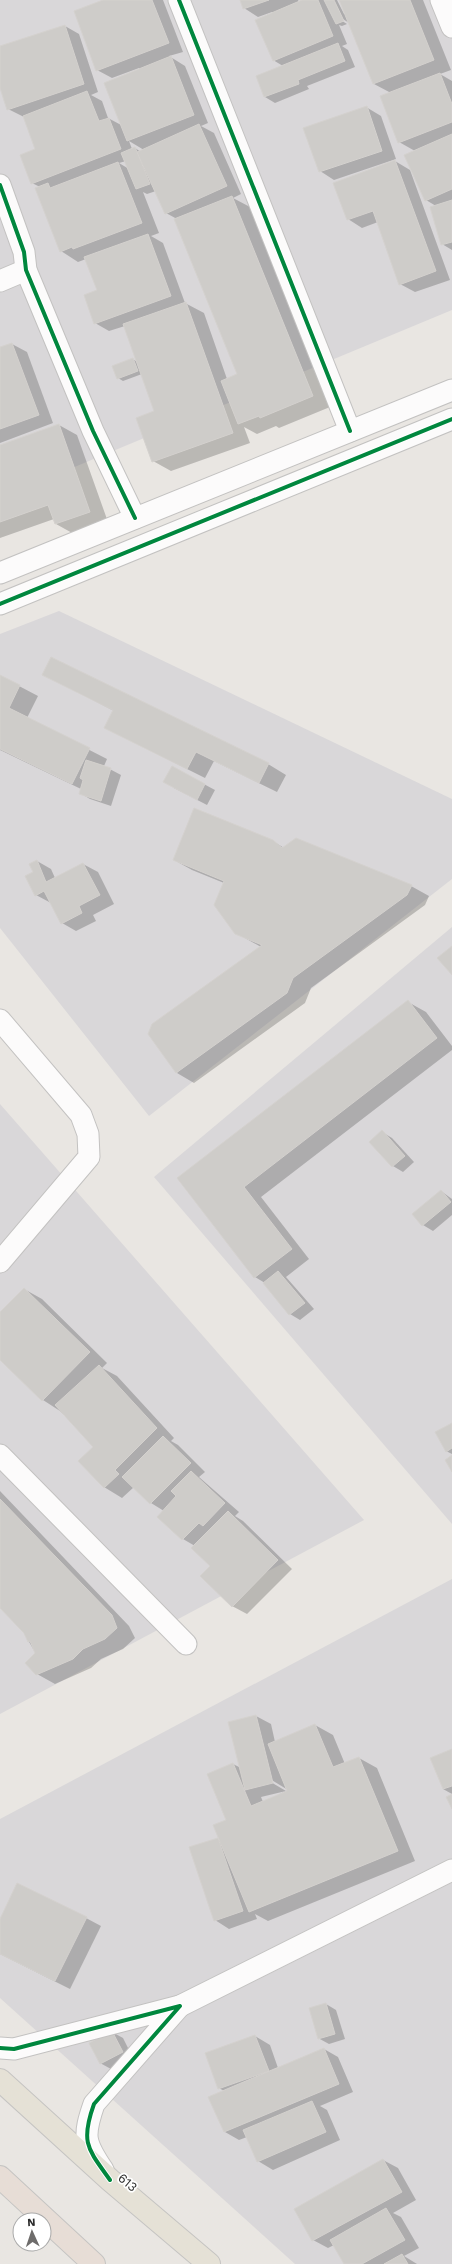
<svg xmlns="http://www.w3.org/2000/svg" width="452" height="2264" viewBox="0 0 452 2264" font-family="'Work Sans',sans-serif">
<rect width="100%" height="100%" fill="#e9e6e2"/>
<g fill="#d9d7d9">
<path d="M0,0H452V310L0,498Z"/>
<path d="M59,611L452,799V879L149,1116L0,928V634Z"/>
<path d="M452,927V1524L154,1177Z"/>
<path d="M0,1104L364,1520L0,1714Z"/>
<path d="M452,1579V2264H295L0,1998V1819Z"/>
</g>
<g fill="#0003" fill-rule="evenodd">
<path d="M106,0H163L183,52L169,56L185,66L208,123L201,126L214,133L241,194L233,198L250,207L330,407L279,428L276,426L257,434L244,427L250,443L171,471L153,461L155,412L142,374L123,381L118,378L133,359L137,362L125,326L109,331L95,323L98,291L86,259L78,262L61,251L40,187L32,183L37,149L24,117L8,109L0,85V47L65,26L79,34L98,92L91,95L102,101L108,118L123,126L140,70L139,68L112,78L97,70ZM129,141L144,150L141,152L135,148L132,149ZM126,161L129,169L119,163ZM156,191L166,213L177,219L239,375L227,379L204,313L185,303L163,243L151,236L159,233L143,192L147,194Z"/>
<path d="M241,0H298L299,2L305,0H337L344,14H345L340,0H423L451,70L440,74L452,81V250L442,244L436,206L426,200L415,151L399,142L391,93L374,84L349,23L340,17L339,19L347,24L342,26L339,25L347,44L342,46L348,50L355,67L307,86L309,89L275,103L265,97L257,76L283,66L273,60V13L272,12L258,17L244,8Z"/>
<path d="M366,107L381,116L396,159L334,180L320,171Z"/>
<path d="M395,161L410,170L450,280L415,292L400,284L378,222L362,228L348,219Z"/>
<path d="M12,344L27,352L53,423L0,443V348Z"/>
<path d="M59,425L77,435L108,522L74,534L56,524L54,519L0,538V446Z"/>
<path d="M44,675L268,764L286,775L277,792L214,761L205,778L105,728L114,711Z"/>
<path d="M0,676L38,696L27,718L107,759L104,766L121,775L111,806L90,799L80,793L81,789L0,750Z"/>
<path d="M172,767L215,790L207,805L174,788Z"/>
<path d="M273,841L284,848L411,886L429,896L425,905L311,988L305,1003L194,1083L177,1073L261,947L236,933L224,883L192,870L174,860Z"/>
<path d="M37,861L51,869L55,878L83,864L98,872L114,904L93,915L96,921L76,931L62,923L51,903L36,895L34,873Z"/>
<path d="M408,1002L426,1012L452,1046V1050L261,1197L309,1259L286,1277L314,1309L300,1320L290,1314L265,1283L255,1277L178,1179Z"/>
<path d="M382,1132L392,1138L414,1162L403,1172L393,1166Z"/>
<path d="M441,1191L452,1199V1215L433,1231L423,1225Z"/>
<path d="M24,1289L42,1299L107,1363L102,1368L117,1376L174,1438L171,1441L178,1445L205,1472L199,1477L239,1512L235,1516L243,1521L292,1569L247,1614L232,1606L211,1566L195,1546L183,1539L159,1516L164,1511L151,1503L134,1487L122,1498L104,1487L95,1447L60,1411L43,1400L0,1359V1313Z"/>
<path d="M452,1424V1454L446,1451Z"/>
<path d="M0,1491L129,1626L135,1638L123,1649L101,1659L91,1668L55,1684L37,1674L36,1654L24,1633L0,1607Z"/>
<path d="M256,1716L271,1724L275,1742L315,1725L333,1735L345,1764L359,1758L377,1768L415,1861L268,1921L255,1914L257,1919L229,1929L215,1920L218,1839L221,1841L227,1820L233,1764L241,1768ZM270,1779L288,1790L263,1802L261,1797L286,1791L269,1781Z"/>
<path d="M452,1750V1794L443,1789Z"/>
<path d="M86,1918L101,1926L70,1989L0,1954V1921Z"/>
<path d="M326,2004L336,2010L345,2039L329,2044L318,2038Z"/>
<path d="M112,2032L123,2038L133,2058L111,2069L100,2063Z"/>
<path d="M255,2036L270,2045L278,2068L324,2049L338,2057L353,2092L320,2106L327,2110L340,2140L273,2170L258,2161L247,2137L239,2140L225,2132L210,2097L224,2091L219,2088Z"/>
<path d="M383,2160L398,2168L416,2200L393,2213L401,2217L419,2248L404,2256L417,2264H345L334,2245L328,2248L313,2240Z"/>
</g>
<g fill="#ceccc9" stroke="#d4d1ce">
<path d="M103,0H152L169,43L96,71L74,11Z"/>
<path d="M240,0H269L243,9Z"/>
<path d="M302,0H318L333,36L273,61L255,20Z"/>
<path d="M324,0H334L344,21L336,24Z"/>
<path d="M339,0H410L434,60L373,84Z"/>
<path d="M65,25L84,84L7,110L0,88V46Z"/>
<path d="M338,43L345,61L298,80L299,84L264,97L256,76Z"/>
<path d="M171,56L194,115L127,141L104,83Z"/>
<path d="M440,73L452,104V122L398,143L380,96Z"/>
<path d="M87,91L99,121L109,118L121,149L31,184L20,155L35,149L23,116Z"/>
<path d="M367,106L382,151L319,172L303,128Z"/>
<path d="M199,124L227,186L165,214L137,152Z"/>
<path d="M452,134V189L425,201L404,155Z"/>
<path d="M135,147L150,184L136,189L121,153Z"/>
<path d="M395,160L436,271L399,285L373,211L347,220L333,183Z"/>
<path d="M118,162L142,223L73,249L72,247L60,252L35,188L48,183L50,188Z"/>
<path d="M232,196L313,396L260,418L259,416L238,424L221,381L237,374L174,219Z"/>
<path d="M452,200V242L441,245L430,207Z"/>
<path d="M148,234L171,296L94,324L84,295L97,290L84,257Z"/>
<path d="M186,302L233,433L152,462L136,418L154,411L123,324Z"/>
<path d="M12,343L39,415L0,429V347Z"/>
<path d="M133,358L138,371L117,379L112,366Z"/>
<path d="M59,424L90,512L55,524L48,505L0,522V445Z"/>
<path d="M51,657L269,763L259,783L196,752L187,769L104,728L113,710L42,675Z"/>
<path d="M0,675L20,685L9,708L90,748L72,784L0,749Z"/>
<path d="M86,760L111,768L101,801L79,794L83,780L80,778Z"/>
<path d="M172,766L205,784L197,800L163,782Z"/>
<path d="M194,808L273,840L282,848L296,838L412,885L407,895L293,978L287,993L176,1073L148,1034L152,1024L262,945L235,934L214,905L224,881L173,860Z"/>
<path d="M37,860L46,882L83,863L100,895L79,906L82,913L61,924L44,891L35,896L25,876L33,872L29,864Z"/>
<path d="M452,946V975L437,958Z"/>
<path d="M408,1000L437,1038L244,1187L292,1249L254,1278L177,1178Z"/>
<path d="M382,1130L405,1156L392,1167L369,1142Z"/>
<path d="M441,1190L451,1202L422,1226L412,1214Z"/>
<path d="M278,1271L305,1303L289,1315L263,1283Z"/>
<path d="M24,1288L90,1352L42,1401L0,1360V1312Z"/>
<path d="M99,1365L157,1428L115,1470L119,1474L104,1488L78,1461L93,1447L55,1405Z"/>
<path d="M452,1423V1448L446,1452L435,1432Z"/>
<path d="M163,1436L191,1463L150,1504L122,1477Z"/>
<path d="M452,1455V1472L445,1460Z"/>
<path d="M191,1471L225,1503L203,1526L199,1523L182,1540L157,1517L176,1496L171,1491Z"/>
<path d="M0,1499L112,1615L117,1628L105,1639L83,1649L73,1659L36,1675L25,1663L35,1653L30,1641L28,1642L24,1633L0,1608Z"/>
<path d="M228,1511L278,1560L232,1607L200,1576L210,1566L191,1548Z"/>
<path d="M256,1715L273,1783L245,1790L228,1722Z"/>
<path d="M315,1724L333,1767L359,1757L398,1851L249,1912L213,1825L226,1820L207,1774L233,1763L251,1806L287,1791L268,1744Z"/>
<path d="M452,1749V1786L443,1789L430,1758Z"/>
<path d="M452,1794V1809L446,1797Z"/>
<path d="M218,1838L243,1911L214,1921L189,1847Z"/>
<path d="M17,1883L87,1917L55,1981L0,1954V1919Z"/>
<path d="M326,2003L335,2034L318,2039L309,2008Z"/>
<path d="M112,2031L123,2052L100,2064L89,2043Z"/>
<path d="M255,2035L269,2071L218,2089L205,2053Z"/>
<path d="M324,2048L339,2084L224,2132L208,2097Z"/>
<path d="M312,2101L326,2132L257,2162L243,2130Z"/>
<path d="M383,2159L402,2192L312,2241L294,2209Z"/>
<path d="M386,2208L405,2240L362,2264H344L330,2240Z"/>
<path d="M402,2254L408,2264H384Z"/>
</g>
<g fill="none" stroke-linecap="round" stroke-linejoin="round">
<g stroke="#c3c2c1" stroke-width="23">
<g id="minor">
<path d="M179,0L350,431"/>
<path d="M441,0L452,27"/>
<path d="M0,185L24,252L26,270L93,431L135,518"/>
<path d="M0,281L26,270"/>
<path d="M0,573L452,390"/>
<path d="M0,604L452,419"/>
<path d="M0,1020L81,1115L88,1134L89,1157L0,1262"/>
<path d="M0,1455L186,1644"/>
<path d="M180,2006L452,1870"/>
<path d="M0,2048L14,2049L180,2006L94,2104C83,2136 84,2142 103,2170"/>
</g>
</g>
<g stroke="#c5c4c2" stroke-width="24">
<path id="major" d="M0,2080L110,2180L209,2264"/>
</g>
<g stroke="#c5c4c2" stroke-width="24">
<path id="highway" d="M0,2177L94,2264"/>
</g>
<use href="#minor" stroke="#fcfbfb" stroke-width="21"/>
<use href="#major" stroke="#e5e1d6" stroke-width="22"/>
<use href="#highway" stroke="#e7ddd6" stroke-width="22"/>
<g stroke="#fff" stroke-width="6">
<g id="cycleway">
<path d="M179,0L350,431"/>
<path d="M0,185L24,252L26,270L93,431L135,518"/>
<path d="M0,604L452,419"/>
<path d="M0,2048L14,2049L180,2006L94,2104C80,2143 88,2149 110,2180"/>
</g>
</g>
<use href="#cycleway" stroke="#00873e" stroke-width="4"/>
</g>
<g text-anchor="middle" stroke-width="3.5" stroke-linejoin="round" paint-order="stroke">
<g font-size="13" fill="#2b2b2b" stroke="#fff">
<text transform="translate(128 2182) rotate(40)" y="5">613</text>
</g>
</g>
<g transform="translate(32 2232) rotate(357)"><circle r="19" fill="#ffffff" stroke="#aaaaaa"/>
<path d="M0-3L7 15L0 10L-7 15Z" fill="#6e6c6b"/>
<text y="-6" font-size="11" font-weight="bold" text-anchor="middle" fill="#2b2b2b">N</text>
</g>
</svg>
